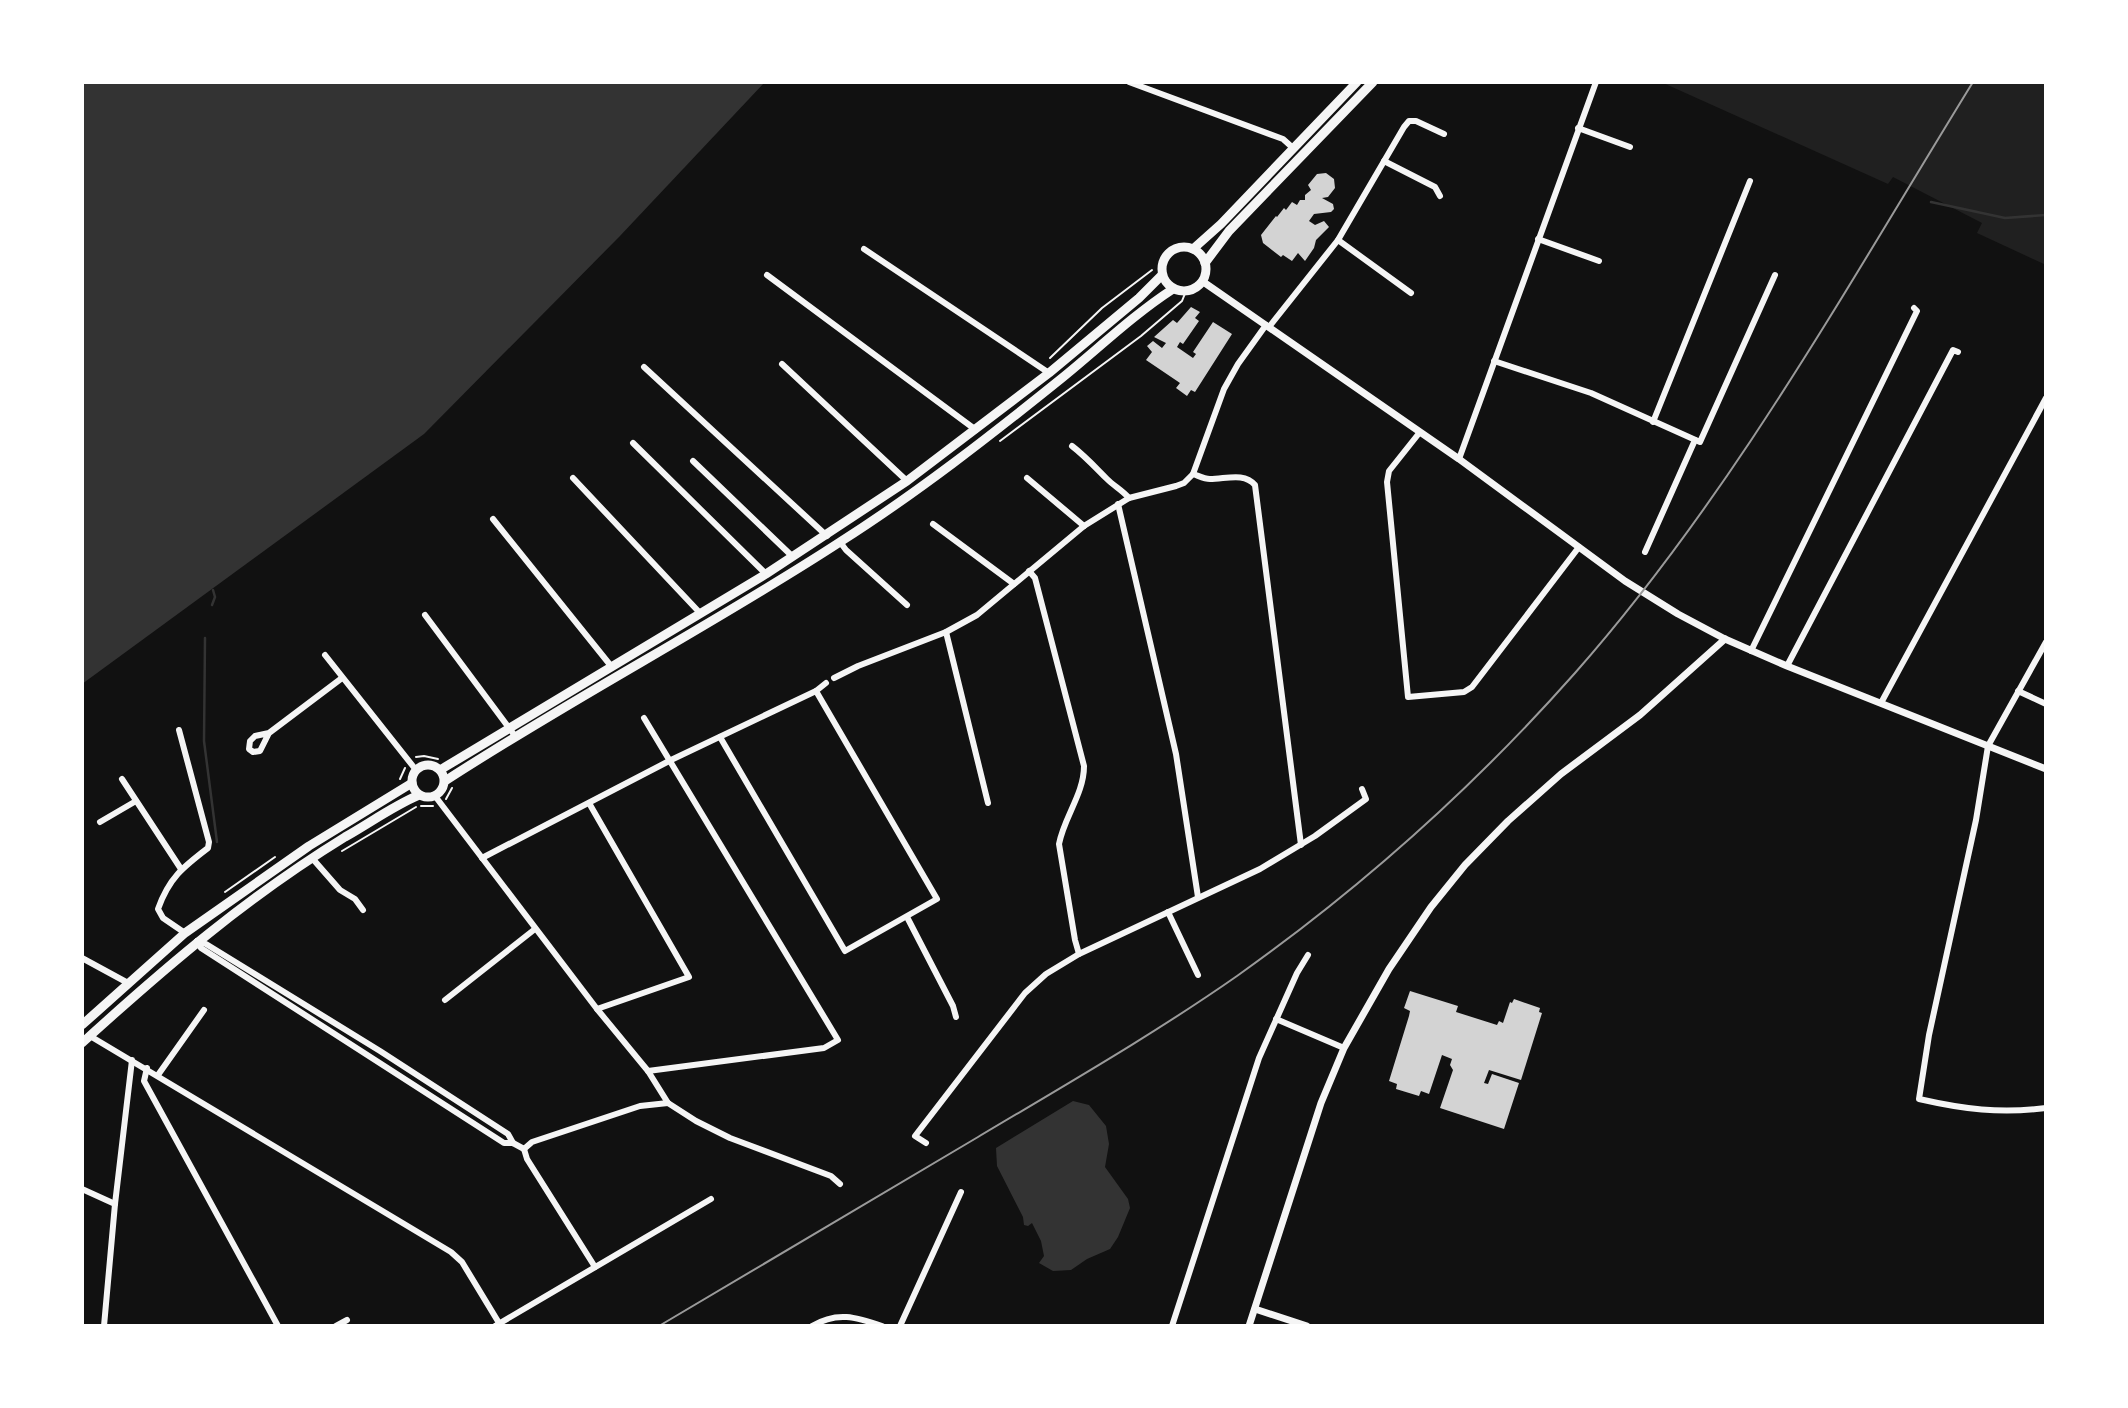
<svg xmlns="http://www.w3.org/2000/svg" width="2128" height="1408" viewBox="0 0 2128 1408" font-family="Montserrat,sans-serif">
<rect width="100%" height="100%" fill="#111"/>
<path fill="#202020" d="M1661,82H2046V265L1977,233L1982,223L1893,177L1888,184Z"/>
<g fill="#333">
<path d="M82,82H765L619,237L424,434L82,684Z"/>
<path d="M1073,1101L1089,1105L1106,1126L1109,1144L1105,1167L1128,1199L1130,1208L1118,1237L1110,1249L1087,1259L1071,1270L1053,1271L1039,1263L1044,1256L1041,1241L1032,1223L1028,1226L1024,1225L1023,1217L997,1166L996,1148Z"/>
</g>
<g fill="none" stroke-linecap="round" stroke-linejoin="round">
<g stroke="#333" stroke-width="2.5">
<path d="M1931,202L2005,218L2046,215"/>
<path d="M212,605L215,597L213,590"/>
<path d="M205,638L204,741L217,842"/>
</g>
</g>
<g fill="#d3d3d3">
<path d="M1326,173L1334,179L1335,188L1328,197L1322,198L1333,204L1334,209L1331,212L1314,214L1309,221L1315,225L1324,221L1329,227L1316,240L1314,248L1305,261L1298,253L1292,261L1283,255L1281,257L1263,243L1261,235L1276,216L1277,217L1284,208L1286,210L1292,202L1297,205L1300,200H1305V195L1311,190L1308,185L1317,174Z"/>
<path d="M1191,307L1200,312L1195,318L1199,321L1183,344L1180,342L1177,347L1193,358L1196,354L1193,352L1213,322L1232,334L1195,392L1191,390L1187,396L1176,388L1180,383L1146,360L1152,352L1147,346L1153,341L1162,348L1166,343L1154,337L1173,320L1177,323Z"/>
<path d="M1410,991L1458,1006L1456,1012L1497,1025L1499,1021L1503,1023L1510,1002L1512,1003L1514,999L1540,1008L1539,1012L1542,1013L1521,1080L1489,1070L1484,1083L1488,1084L1492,1074L1519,1083L1504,1129L1440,1108L1453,1070L1450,1065L1452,1059L1442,1055L1429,1094L1421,1091L1419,1096L1396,1089L1397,1084L1389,1081L1409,1016L1410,1011L1404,1008Z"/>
</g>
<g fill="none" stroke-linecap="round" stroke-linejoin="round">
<g stroke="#f5f5f5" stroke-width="2">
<path d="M1050,358L1102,308L1152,270"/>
<path d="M1000,441L1141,336L1182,301L1186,291"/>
<path d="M416,757L424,756L438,759"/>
<path d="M400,779L405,768"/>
<path d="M446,799L452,788"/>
<path d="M421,806H433"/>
<path d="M342,851L416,807"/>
<path d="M225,892L275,857"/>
</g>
<g stroke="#f5f5f5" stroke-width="6">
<path d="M1129,82L1283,139L1293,148"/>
<path d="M1578,128L1630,147"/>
<path d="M1384,161L1435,187L1440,196"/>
<path d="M1538,239L1599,261"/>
<path d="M1338,240L1411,293"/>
<path d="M864,249L1049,373"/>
<path d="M767,275L976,430"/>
<path d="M1269,327L1338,240L1404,127L1409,121H1416L1444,134"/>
<path d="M1494,361L1591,393L1700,442L1775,275"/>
<path d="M782,364L907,481"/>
<path d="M644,367L827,536"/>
<path d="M1653,422L1750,181"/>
<path d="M1420,432L1389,471L1387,482L1408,697L1464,692L1472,687L1579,547"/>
<path d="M633,443L766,574"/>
<path d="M1072,446C1085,456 1095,467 1107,479C1114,486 1122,490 1129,498"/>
<path d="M1459,459L1596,82"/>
<path d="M693,461L793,557"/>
<path d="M1193,474C1199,476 1204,479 1210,479C1226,479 1244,472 1255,485L1301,845"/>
<path d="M573,478L700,613"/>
<path d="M1027,478L1084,526"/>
<path d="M1118,504L1176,754L1198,897"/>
<path d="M493,519L611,666"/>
<path d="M933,524L1014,584"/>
<path d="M840,542L846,550L907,605"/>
<path d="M1645,552L1695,440"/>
<path d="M1029,571L1035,578L1084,766C1084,794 1064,817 1059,844L1075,940L1079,954"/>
<path d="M425,615L515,736"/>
<path d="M946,632L988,803"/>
<path d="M2046,642L1988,746L1976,820L1929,1035L1919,1099C1963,1109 2000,1114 2046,1108"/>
<path d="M1751,651L1917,311L1914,308"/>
<path d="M325,655L416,770"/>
<path d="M1787,666L1953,350L1958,352"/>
<path d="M834,678L858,666L946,632L977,615L1084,526L1129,498L1176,486L1184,483L1193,474L1224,389L1238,364L1266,325"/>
<path d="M2018,691L2046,704"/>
<path d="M1881,703L2046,398"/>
<path d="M644,718L838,1040L824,1048L648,1071"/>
<path d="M179,730L209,842L208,848C183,867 169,878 158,909L163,918L185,933"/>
<path d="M269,733L260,751L253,752L249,749L250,741L255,736L269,733L342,678"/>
<path d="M720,737L845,951L937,899L816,691"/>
<path d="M122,779L181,869"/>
<path d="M435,796L597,1009L648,1071L668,1103L696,1121L730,1138L831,1176L840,1184"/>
<path d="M589,803L689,977L597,1009"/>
<path d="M100,822L136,801"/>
<path d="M312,858L340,890L355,899L363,910"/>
<path d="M482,858L671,760L816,691L826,683"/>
<path d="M1168,912L1198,975"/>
<path d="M907,917L953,1006L956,1017"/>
<path d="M197,941L201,948L504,1143H513L524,1149L532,1142L640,1106L668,1103"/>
<path d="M197,941L206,944L380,1051L508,1134L513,1143"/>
<path d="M82,958L128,983"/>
<path d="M445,1000L535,929"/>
<path d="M1276,1019L1344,1048"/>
<path d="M90,1036L451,1252L462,1262L499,1323"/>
<path d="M147,1068L144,1081L278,1326"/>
<path d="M158,1075L204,1010"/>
<path d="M926,1143L915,1136L1025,993L1046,974L1079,954L1260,869L1315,836L1366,799L1362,789"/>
<path d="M524,1149L527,1159L595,1267"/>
<path d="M82,1189L115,1204"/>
<path d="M104,1326L115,1204L132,1060"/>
<path d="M336,1326L347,1320"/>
<path d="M495,1326L711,1199"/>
<path d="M812,1326C837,1311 856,1317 882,1326"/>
<path d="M900,1326L961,1192"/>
<path d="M1172,1326L1259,1058L1297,973L1308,955"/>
</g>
<g stroke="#f5f5f5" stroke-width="7">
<path d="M1202,281L1459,459L1625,581L1678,614L1725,639L1787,666L2046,769"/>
<path d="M1255,1309L1307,1326"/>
<path d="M1249,1326L1321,1103L1344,1048L1389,969L1431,907L1465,865L1508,821L1561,774L1640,715L1725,639"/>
</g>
<g stroke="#f5f5f5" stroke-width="9">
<circle cx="1184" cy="269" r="22"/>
<path d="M1193,249L1221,224L1357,82"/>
<path d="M1205,263L1229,231L1373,82"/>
<circle cx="428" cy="781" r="16"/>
<path d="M440,770L766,574L907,481L1049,373L1139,298L1162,275"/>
<path d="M445,781C574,697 711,626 840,542C917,493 990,436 1062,378C1099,348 1133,315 1173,289"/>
<path d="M82,1025L185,933L309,846L412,783"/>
<path d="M82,1043C168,965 246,898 345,837C370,823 393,806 419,795"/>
</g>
<path stroke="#9a9a9a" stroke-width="2" d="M659,1326C765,1263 871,1200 978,1137C1065,1085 1154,1034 1237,976C1361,888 1475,786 1575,673C1732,495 1849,283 1973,82"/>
</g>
<rect width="2128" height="1408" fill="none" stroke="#ffffff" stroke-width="168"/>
</svg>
